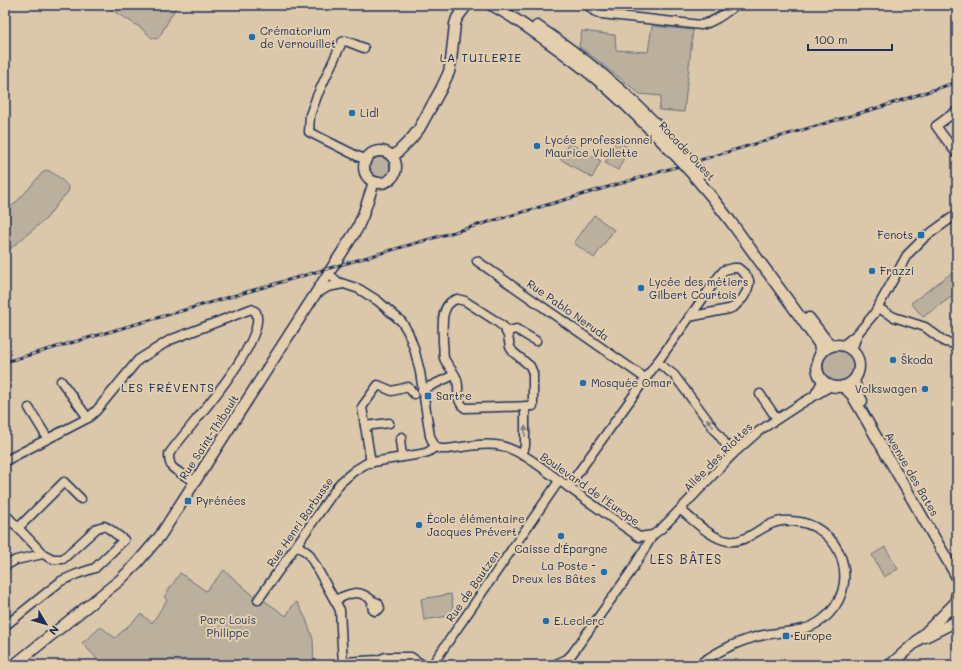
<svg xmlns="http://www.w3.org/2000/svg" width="962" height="670" viewBox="0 0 962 670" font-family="Mali,sans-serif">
<rect width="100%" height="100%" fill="#dbc8aa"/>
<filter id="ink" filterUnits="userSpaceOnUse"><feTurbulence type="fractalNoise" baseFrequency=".025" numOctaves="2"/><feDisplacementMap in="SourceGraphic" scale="8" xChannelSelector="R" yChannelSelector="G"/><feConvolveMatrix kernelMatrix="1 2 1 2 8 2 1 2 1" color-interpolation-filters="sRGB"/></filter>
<g filter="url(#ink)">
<g fill="#bbaf9d" stroke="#6b6f7e">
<path d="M104,5H177L161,34L158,38L156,39L152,38L141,28Z"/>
<path d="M652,26L693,30L684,112L659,110L661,96L640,94L579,46L582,31L615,35L616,50L648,52Z"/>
<path d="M616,141L629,148L618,170L605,163Z"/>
<path d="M569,143L601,161L592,178L560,159Z"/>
<circle cx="380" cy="167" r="13"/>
<path d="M47,170C53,172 66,182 69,188L68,192L57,204L47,218L5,253V213L24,194L42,173Z"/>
<path d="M594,215L614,230L594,258L574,243Z"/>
<path d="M957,269V293L923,317L911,303Z"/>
<circle cx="839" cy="366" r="16"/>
<path d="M885,547L898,569L884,577L872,555Z"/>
<path d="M224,570L261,602L265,601L286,616L293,605L297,602L306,619L313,639L314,665H103L82,643L101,627L115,638L141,614L152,623L167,600L164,597L180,573L206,591Z"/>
<path d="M451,594L454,615L424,620L421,599Z"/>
</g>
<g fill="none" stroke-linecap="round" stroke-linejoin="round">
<g stroke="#1b2f5e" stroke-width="11">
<g id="minor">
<path d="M588,5L594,11L601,14L701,25C715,22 725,13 736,5"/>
<path d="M364,48L346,41L342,42L317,96L310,115L309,132L357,156L365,159"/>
<path d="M957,115L955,112L936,126L956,153H957"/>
<path d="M477,261L645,378"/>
<path d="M328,273L338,282L359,289L378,301L402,322L408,332L414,348L420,372L430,436L435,447L441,449H447C465,447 485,442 502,446C527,453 546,472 567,486C591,504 615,520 639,537L653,535L662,528L694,495L733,454L759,431L802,403L831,386"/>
<path d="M316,294L328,287L343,284"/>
<path d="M457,299L465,301L496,321L505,328L508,336L510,347L513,352L530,366L533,373V406L465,408C455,401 460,390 457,380C455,372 447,366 444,358C443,354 444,347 443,343C443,328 439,304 457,299Z"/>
<path d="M878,308L894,317L925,327L945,342L957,344"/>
<path d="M506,332L516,329L536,341"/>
<path d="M842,346L858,333L874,314L907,255L925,237L957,214"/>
<path d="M852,350L858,333"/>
<path d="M657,362L674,375L733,454"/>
<path d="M61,381L88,418"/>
<path d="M422,390L454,375"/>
<path d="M760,394L777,419"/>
<path d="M814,396L823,380"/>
<path d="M29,408L48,439"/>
<path d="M365,426L389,423"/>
<path d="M522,455L525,446V406"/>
<path d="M402,457L400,440L402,437"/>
<path d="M5,461L88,418L96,411L138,360L170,340L251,309L256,312C268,342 187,428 169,454C169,459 169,463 172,467C177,472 189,478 195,481"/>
<path d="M371,463L362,407L378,385L392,391L408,387L414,394"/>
<path d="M568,487L719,276L724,270L733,268H738L745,274L749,280V284L747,291L743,298L734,307L729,309L689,317"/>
<path d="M681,510C693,520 712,539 728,541C744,543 754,532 767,526C774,522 783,520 791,521C843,523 864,588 822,620C805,633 783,631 764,635C739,640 718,651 698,665"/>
<path d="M5,514L43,554L53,559H63L97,528L104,526L108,528L124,540L95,568L77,574L61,581L5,626"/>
<path d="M18,528L64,482L81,499"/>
<path d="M297,545L309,554L340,610L343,665"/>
<path d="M5,566L16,560L43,554"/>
<path d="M258,600L340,483L354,471L367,463L421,454L428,452L435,447"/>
<path d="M335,600C351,593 358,588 373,601L372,605L373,610L375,611L378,610L380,608L378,603L373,601"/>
<path d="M343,662L378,660L386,657H411L423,665"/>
<path d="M432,665L559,481"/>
<path d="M554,665L567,659L572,654L630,573L653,535"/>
</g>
</g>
<g stroke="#1b2f5e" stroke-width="13">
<g id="major">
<path d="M491,5C511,15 530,29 548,42C568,56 587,71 606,87C631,109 653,132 676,156"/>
<path d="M537,26C567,46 596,68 623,92C644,111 664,132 684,153"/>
<circle cx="380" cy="167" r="16"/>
<path d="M393,157L411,139L419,129L441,89L449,72L451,61L455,24L457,18L466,6"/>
<path d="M694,176L711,196L731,222L798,314L819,344L821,354"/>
<path d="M809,318L825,339L832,346"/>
<circle cx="838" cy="366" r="21"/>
<path d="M854,380L857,392L862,401"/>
<path d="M843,386L852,395L957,577"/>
<path d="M957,594L955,603L957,613"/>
<path d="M925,637L957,621"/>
<path d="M14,665L120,580L137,563L160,536L357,229L363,215L374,182"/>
<path d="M890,665L916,642L955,603"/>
</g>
</g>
<use href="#minor" stroke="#e3cead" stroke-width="8"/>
<use href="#major" stroke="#e3cead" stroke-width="10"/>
<g stroke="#1b2f5e" stroke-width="3">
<path id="rail" d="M5,362L499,219L884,106L957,82"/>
</g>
<use href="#rail" stroke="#e3cead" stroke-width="1.5" stroke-dasharray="4.5" stroke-linecap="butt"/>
<g stroke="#1b2f5e" stroke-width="13" stroke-linecap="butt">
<g id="major-bridge">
<path d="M684,153L701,173"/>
<path d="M676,156L694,176"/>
</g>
</g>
<use href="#major-bridge" stroke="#e3cead" stroke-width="10"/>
</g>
<defs><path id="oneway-solid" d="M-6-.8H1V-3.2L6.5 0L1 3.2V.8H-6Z"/></defs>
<g fill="#7f7e86">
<use href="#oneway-solid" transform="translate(710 423) rotate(-127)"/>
<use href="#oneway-solid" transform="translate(525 431) rotate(-91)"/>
</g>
</g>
<g fill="#1f6fb2" stroke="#e3cead" stroke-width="1.5">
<circle cx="252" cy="37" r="4"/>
<circle cx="352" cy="113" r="4"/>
<circle cx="537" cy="146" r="4"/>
<rect x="917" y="231" width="8" height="8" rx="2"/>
<circle cx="872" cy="271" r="4"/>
<circle cx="641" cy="288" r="4"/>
<circle cx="893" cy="360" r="4"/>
<circle cx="583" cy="383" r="4"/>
<circle cx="925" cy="389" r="4"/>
<rect x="424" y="392" width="8" height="8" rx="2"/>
<rect x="184" y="497" width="8" height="8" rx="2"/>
<circle cx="419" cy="525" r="4"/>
<circle cx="561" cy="536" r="4"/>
<circle cx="604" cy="572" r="4"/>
<circle cx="546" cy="621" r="4"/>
<rect x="782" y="632" width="8" height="8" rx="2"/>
</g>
<g text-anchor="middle" stroke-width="4" stroke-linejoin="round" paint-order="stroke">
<g font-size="11" fill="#1b2f5e" stroke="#e3cead" text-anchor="start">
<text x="260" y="35">Crématorium<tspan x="260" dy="13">de Vernouillet</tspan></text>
<text x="360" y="117">Lidl</text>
<text x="545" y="144">Lycée professionnel<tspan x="545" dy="13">Maurice Viollette</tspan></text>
<text x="913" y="239" text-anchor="end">Fenots</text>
<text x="880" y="275">Frazzi</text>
<text x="649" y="286">Lycée des métiers<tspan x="649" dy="13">Gilbert Courtois</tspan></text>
<text x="901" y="364">Škoda</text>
<text x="591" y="387">Mosquée Omar</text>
<text x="917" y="393" text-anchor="end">Volkswagen</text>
<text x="436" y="400">Sartre</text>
<text x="196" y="505">Pyrénées</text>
<text x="427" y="523">École élémentaire<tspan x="427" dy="13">Jacques Prévert</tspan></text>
<text x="561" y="553" text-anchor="middle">Caisse d'Épargne</text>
<text x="596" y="570" text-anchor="end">La Poste -<tspan x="596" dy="13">Dreux les Bâtes</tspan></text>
<text x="554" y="625">E.Leclerc</text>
<text x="794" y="640">Europe</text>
</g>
<g font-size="11" fill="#1b2f5e" stroke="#e3cead">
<text transform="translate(687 151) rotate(47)" y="4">Rocade Ouest</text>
<text transform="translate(568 310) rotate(35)" y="4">Rue Pablo Neruda</text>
<text transform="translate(209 437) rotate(-57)" y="4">Rue Saint-Thibault</text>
<text transform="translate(718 457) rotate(-45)" y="4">Allée des Riottes</text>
<text transform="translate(912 474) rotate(60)" y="4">Avenue des Bates</text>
<text transform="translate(590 489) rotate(35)" y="4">Boulevard de l'Europe</text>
<text transform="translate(300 522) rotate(-55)" y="4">Rue Henri Barbusse</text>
<text transform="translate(473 586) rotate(-55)" y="4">Rue de Bautzen</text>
</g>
<g font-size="11" fill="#2b3c64" stroke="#e3cead">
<text x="228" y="624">Parc Louis<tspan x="228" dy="13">Philippe</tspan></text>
</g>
<g font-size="12" letter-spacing="1" fill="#1b2f5e" stroke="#e3cead">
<text x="481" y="62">LA TUILERIE</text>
<text x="168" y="392">LES FRÉVENTS</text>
</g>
<g font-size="13" letter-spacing="1" fill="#1b2f5e" stroke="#e3cead">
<text x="686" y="564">LES BÂTES</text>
</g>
</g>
<rect width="962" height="670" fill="none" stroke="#e3cead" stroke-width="20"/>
<rect x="10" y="10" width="942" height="650" fill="none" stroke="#1b2f5e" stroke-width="1.5" filter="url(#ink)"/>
<g transform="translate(46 624) rotate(128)" stroke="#e3cead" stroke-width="3" paint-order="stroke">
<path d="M0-3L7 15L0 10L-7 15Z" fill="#1b2f5e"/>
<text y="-6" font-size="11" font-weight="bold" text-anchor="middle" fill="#1b2f5e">N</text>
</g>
<path d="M808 44v6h84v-6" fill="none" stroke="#1b2f5e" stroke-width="2"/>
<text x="814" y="44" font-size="12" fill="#1b2f5e" stroke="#e3cead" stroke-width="3" paint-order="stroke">100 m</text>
</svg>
